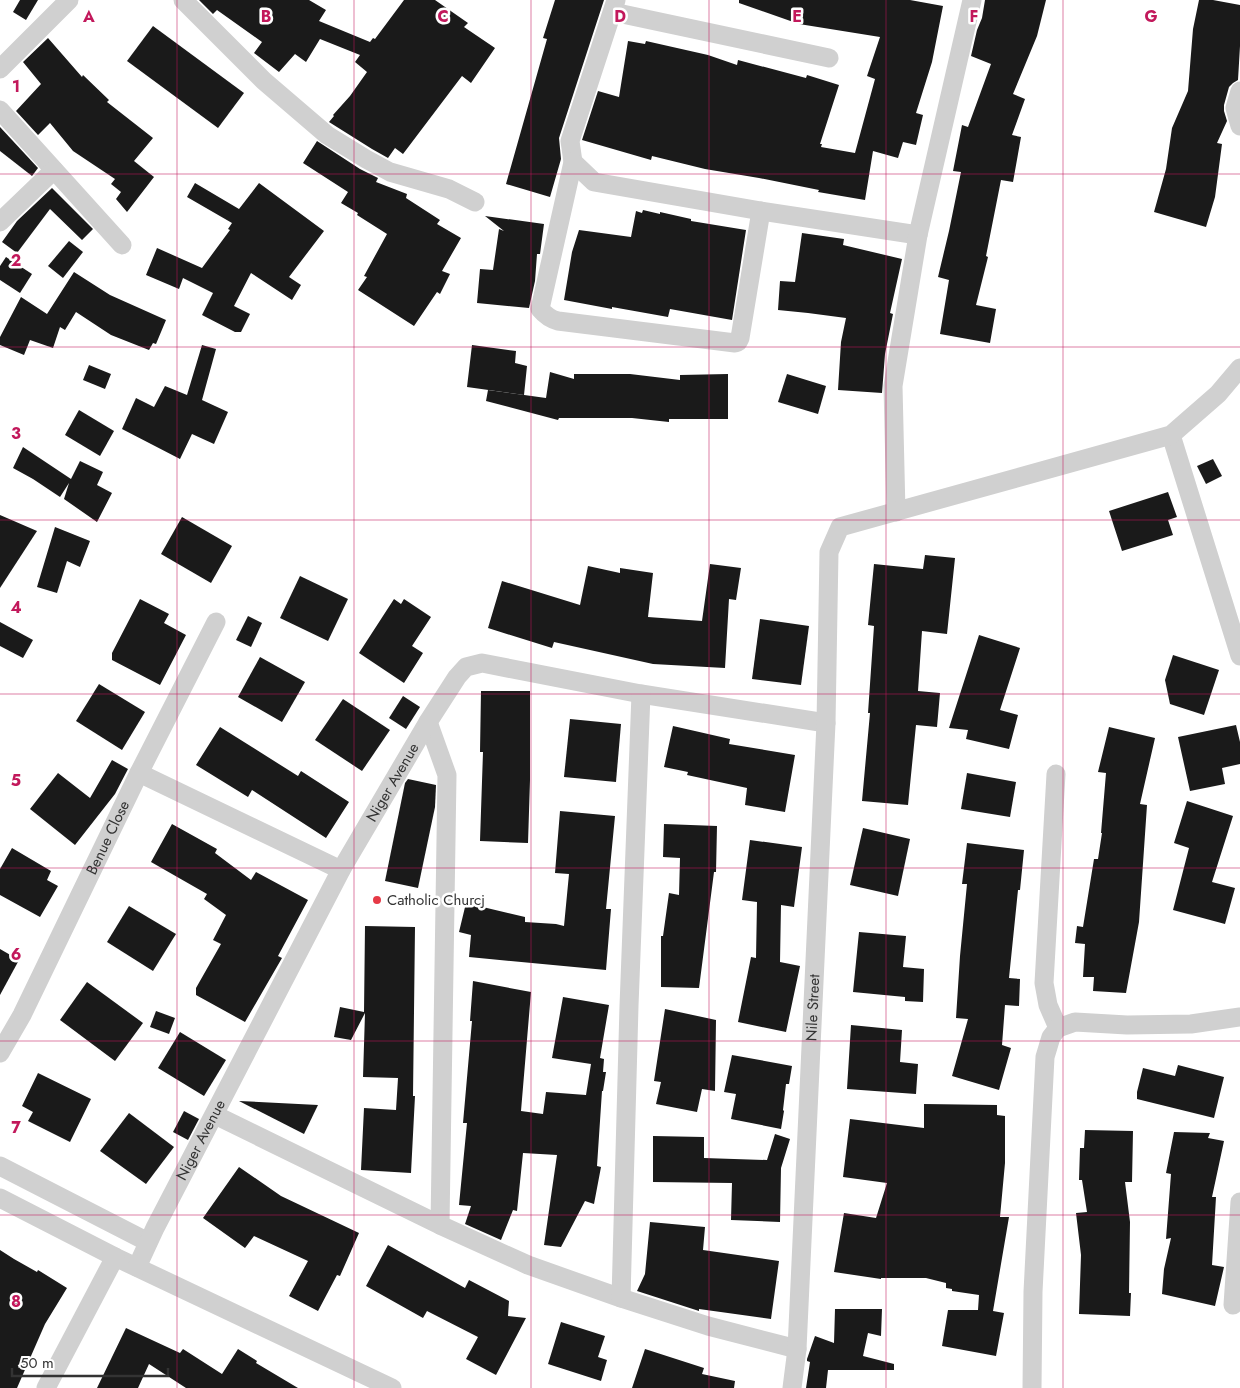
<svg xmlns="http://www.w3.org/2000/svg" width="1240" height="1388" viewBox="0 0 1240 1388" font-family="Jost,sans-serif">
<rect width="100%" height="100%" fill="#fff"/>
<g fill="#1a1a1a">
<path d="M20,0H38L26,20L13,12Z"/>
<path d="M199,0H309L326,10L319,21L370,42L373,38L375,39L404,0H435L468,23L464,27L495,48L471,83L462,76L403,154L395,148L388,158L372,149L329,122L334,116L333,115L350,96L367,72L355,62L360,55L320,39L306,62L295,54L279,72L254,53L262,42L217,10L213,14Z"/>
<path d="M555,0H604L559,138L561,159L550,197L506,184L547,39L543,38Z"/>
<path d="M739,0H910L943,6L932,62L916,113L923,115L916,145L903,142L898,158L873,151L865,200L818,192L819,190L759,178L705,169L652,156L651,160L582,140L598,91L619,97L628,41L645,44L646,41L708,55L737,65L738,60L806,78L807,75L839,85L820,144H822L821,147L855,153L875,79L867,76L880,37L799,24L739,3Z"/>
<path d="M985,0H1046L1037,36L1013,94L1025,99L1012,135L1021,137L1013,182L1001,180L986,256L988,257L976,305L996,309L990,343L940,334L949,280L938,277L949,231L961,172L953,171L962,125L968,127L991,64L971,56L977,30L982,18Z"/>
<path d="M1199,0H1213L1240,5V46L1238,80L1233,83L1229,87L1224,105V111L1227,121L1217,143L1222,144L1215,197L1206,227L1154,212L1166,169L1172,128L1188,91L1193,29Z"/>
<path d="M153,26L244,93L218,128L127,61Z"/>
<path d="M48,38L82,77L83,75L109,100L107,102L153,138L134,161L154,177L127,212L116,199L121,192L111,184L115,179L73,151L50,123L38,135L16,111L41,84L23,62Z"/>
<path d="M0,127L38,168L32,176L0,151Z"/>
<path d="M317,141L360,169L378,178L376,182L407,194L406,198L440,220L437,224L461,238L442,271L450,274L440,294L437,292L414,326L358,290L367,277L364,276L387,234L357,215L358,213L341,203L348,192L303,163Z"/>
<path d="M195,183L239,209L259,183L324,231L289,277L301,285L292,300L251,273L234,306L250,314L241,332H235L202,315L213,293L183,278L179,289L146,275L157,248L202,268L230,230L228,229L232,223L187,197Z"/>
<path d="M52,188L93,229L82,240L50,209L17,253L2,242L17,221Z"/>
<path d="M643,210L660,214V212L691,219V221L746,230L732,320L670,309L668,317L612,307V309L564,300L572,252L579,230L631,237L636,211L642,213Z"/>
<path d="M485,216L544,224L540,254H537L535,281L529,308L477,303L480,269L493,270L499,229L504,231Z"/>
<path d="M802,233L844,239L843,245L902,259L890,313L893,314L885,354L882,393L838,390L841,342L846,318L808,313L778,310L780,281L795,282Z"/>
<path d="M69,241L83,252L63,278L48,266Z"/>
<path d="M6,257L32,274L20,293L0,280V266Z"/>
<path d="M74,272L110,295L166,320L156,344L153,343L149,350L111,335L76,312L65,330L60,327L53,348L30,340L24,355L0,345V337L21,297L47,314Z"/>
<path d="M202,345L216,349L202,400L228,412L214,444L192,434L180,459L122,429L136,398L154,407L165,386L187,395Z"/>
<path d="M472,345L516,351L515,363L527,366L524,395L467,387Z"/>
<path d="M89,365L111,374L105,389L83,380Z"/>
<path d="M550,372L574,379V374H630L680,380V375L728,374V419H669V422L632,418H559L558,420L486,401L488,390L546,398Z"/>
<path d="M787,374L826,386L818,414L778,402Z"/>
<path d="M79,410L114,431L100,456L65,435Z"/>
<path d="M23,447L71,479L80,461L103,472L97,485L112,493L97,522L64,499L69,483L60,497L33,479L13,468Z"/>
<path d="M1213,459L1222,476L1206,484L1197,466Z"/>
<path d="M1168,492L1177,517L1168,520L1173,535L1122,551L1109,511Z"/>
<path d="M0,515L37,531L0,588Z"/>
<path d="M182,517L232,546L211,583L161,554Z"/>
<path d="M55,527L90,541L80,567L67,561L57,593L37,587Z"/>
<path d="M925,555L955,558L947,634L922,631L918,691L940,693L937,727L916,725L908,805L862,801L870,713H868L874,626L868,625L874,564L923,569Z"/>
<path d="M710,564L741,568L736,600L729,599L725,668L653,664L554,642L552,648L488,628L502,581L580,605L588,566L620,573V568L653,573L648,617L702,621Z"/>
<path d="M300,576L348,599L328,641L280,618Z"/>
<path d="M140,599L169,614L164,623L186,635L160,685L112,660V653Z"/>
<path d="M394,599L401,604L404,599L431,617L412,646L423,653L404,683L359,653Z"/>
<path d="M248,616L262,623L251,647L236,640Z"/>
<path d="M760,619L809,626L801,685L752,679Z"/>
<path d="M0,622L33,640L23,658L0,646Z"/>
<path d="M979,635L1020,648L1000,710L1018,715L1009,749L966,739L968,730L949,728Z"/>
<path d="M1173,655L1219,670L1204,715L1170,704L1165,680Z"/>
<path d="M260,657L305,682L282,722L238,697Z"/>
<path d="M99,684L145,712L122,750L76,721Z"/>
<path d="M481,691H530V780L528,843L480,841L483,752H480Z"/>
<path d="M403,696L420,707L406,729L389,718Z"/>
<path d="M343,699L390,730L362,771L315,740Z"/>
<path d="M570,719L621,724L616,782L564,777Z"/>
<path d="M1236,725L1240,742V764L1222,768L1225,784L1190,791L1178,737Z"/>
<path d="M673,726L730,739L729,744L795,755L785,812L745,805L747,788L687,775L688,772L664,767Z"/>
<path d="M220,727L298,776L301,771L349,802L326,838L252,790L248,797L196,765Z"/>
<path d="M1109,727L1155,738L1140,804L1147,805L1139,922L1126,993L1093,991L1094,977H1083L1085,944L1075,943L1077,926L1083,927L1094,859H1098L1102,833H1101L1106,773L1098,772Z"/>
<path d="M112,760L128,769L115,794L75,845L30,809L58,773L90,798Z"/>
<path d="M967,773L1016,782L1010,817L961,809Z"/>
<path d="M408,779L436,785L435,807L418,888L385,881L405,783Z"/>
<path d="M1187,801L1233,816L1212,882L1235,888L1225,924L1173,910L1189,848L1174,843Z"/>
<path d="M560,811L615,816L606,909H611L606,970L469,957L471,935L459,932L466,903L525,917V922L556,924L564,926L569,874L555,873Z"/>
<path d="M172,824L217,849L215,853L251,880L256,872L308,900L278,956L282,958L245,1022L196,995V988L221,944L213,940L226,915L204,899L207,894L151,862Z"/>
<path d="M664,824L717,826L716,872H714L699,988L661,987V936H663L669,893L679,895L680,858L663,857Z"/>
<path d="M863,828L910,839L898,896L850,885Z"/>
<path d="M750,840L802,847L794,907L781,905L780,962L800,966L786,1032L738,1022L751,957L756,958L757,902L742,900Z"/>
<path d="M967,843L1024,850L1020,890H1018L1009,978L1020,979L1019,1006L1005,1005L1002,1045L1011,1048L999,1090L952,1076L968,1019L956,1018L960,956L967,884H962Z"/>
<path d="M12,848L51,871L47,880L58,886L40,917L0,895V869Z"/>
<path d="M129,906L176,934L153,971L107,942Z"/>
<path d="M365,926L415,927L413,1096H415L411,1173L361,1170L364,1108L396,1110L398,1078L363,1077L365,1013L351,1040L334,1037L340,1007L364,1012Z"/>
<path d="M859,932L906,936L903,967L924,969L923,1002L905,1001V997L853,992Z"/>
<path d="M0,949L19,960L0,995Z"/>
<path d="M473,981L531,992L521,1111L543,1114L546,1092L586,1095L591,1064L552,1058L563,997L609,1005L600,1058L604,1059L603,1072H606L603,1091H602L597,1166L601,1167L594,1204L585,1201L561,1247L544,1245L557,1155L523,1153L517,1211L513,1210L501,1240L465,1224L471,1206L459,1205L467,1123H463L472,1021H470Z"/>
<path d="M87,982L143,1023L115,1061L60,1020Z"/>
<path d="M665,1009L716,1020L715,1091L702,1089L697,1112L656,1104L661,1082L654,1081Z"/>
<path d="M156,1011L175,1018L169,1034L150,1027Z"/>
<path d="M851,1025L902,1030L900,1062L918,1064L916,1094L847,1089Z"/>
<path d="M180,1032L226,1060L204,1096L158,1068Z"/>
<path d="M732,1055L792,1066L789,1084H786L783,1110L784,1111L781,1129L731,1119L736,1094L724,1092Z"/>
<path d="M1178,1065L1224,1077L1214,1118L1137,1099V1092L1143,1068L1175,1076Z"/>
<path d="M38,1073L91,1099L70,1142L28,1121L33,1112L22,1106Z"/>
<path d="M239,1101L318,1105L304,1134Z"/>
<path d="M924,1104L997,1105V1115L1005,1116V1163L1000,1217H1009L993,1311L1004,1313L996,1356L942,1346L948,1310H978L979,1295L952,1291V1289L946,1288V1283L926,1278H881V1279L834,1272L844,1213L876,1218L887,1183L843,1177L850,1119L924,1128Z"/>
<path d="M184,1111L199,1119L188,1140L173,1132Z"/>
<path d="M129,1113L174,1147L146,1184L100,1151Z"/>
<path d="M1085,1130L1133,1131L1132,1182H1125L1130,1222L1129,1293H1131L1130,1316L1079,1314L1081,1255L1076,1213L1087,1212L1082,1180H1079L1080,1148H1084Z"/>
<path d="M1174,1132L1210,1133L1208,1138L1224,1141L1212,1197H1216L1212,1265L1224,1267L1215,1306L1162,1294L1164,1269L1171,1238L1166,1239L1171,1174L1166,1173Z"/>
<path d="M775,1134L790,1139L781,1168L780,1222L731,1220L732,1183L653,1182V1136L704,1137V1158L767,1160Z"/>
<path d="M239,1167L281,1196L359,1233L340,1276L337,1275L318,1311L289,1296L308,1261L254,1236L245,1248L203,1218Z"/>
<path d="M650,1222L705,1227L703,1250L779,1261L771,1319L699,1309V1311L637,1291L645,1274Z"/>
<path d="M388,1245L465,1288L469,1280L509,1301L508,1316L526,1318L496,1375L466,1359L478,1337L427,1311L423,1318L366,1286Z"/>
<path d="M0,1250L14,1259L37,1272L38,1270L67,1288L45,1324L17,1388H0Z"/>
<path d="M835,1309H882L881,1336L868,1333L863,1356L894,1364V1370H828L826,1388H806L810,1362L807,1361V1359L815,1336L834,1343Z"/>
<path d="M561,1322L605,1336L598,1357L607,1360L601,1381L548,1364Z"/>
<path d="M126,1328L180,1353L183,1349L222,1374L238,1349L257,1361L256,1363L298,1388H186L149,1364L138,1388H97Z"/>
<path d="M645,1349L704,1368L702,1374L735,1381L734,1388H632Z"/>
</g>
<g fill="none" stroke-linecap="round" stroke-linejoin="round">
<g stroke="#d0d0d0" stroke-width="19">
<path d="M183,0L264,81L327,135L366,159L390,172L449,189L475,202"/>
<path d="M616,0L570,141L573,162L540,309C545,315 550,319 558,321L735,343L738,342L740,338L761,211"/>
<path d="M613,12L829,58"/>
<path d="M0,69L69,0"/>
<path d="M1240,91L1235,108L1240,126"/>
<path d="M0,110L122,245"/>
<path d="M573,162L594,182L761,211L918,235"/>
<path d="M0,222L54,170"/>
<path d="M1171,435L1240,656"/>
<path d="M896,512L893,386L918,235L972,0"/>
<path d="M428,722L447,775L440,1225"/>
<path d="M139,773L341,870"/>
<path d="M1056,774L1044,983L1048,1005L1058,1028"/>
<path id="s1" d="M0,1053L22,1015L139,773L216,622"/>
<path d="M215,1115L440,1225L528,1265L621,1298L708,1326L797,1349"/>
<path d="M0,1166L148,1242"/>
<path d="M0,1198L115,1257L392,1388"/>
<path id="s2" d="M137,1267L155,1228L341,870L428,722L457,677L466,667L482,663L641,694L826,723"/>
<path d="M621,1298L629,1006L641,694"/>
<path d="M1233,1305L1240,1202"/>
<path d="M46,1388L115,1257"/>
<path id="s3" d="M792,1388L797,1349L826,723L829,552L840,527L1171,435L1218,394L1240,368"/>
<path d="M1032,1388L1033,1292L1045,1057L1051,1037L1058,1028L1075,1022L1127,1025L1191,1024L1240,1017"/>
</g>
</g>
<path fill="none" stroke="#c2185b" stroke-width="1" stroke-opacity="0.55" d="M177,0V1388M354,0V1388M531,0V1388M709,0V1388M886,0V1388M1063,0V1388M0,174H1240M0,347H1240M0,520H1240M0,694H1240M0,868H1240M0,1041H1240M0,1215H1240"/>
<circle fill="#e63946" stroke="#fff" stroke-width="2" cx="377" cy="900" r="5"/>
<g text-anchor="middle" stroke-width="5" stroke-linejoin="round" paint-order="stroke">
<g font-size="15" fill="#333" stroke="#fff">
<text dy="5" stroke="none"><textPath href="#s2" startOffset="548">Niger Avenue</textPath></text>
<text dy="5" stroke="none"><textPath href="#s1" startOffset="241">Benue Close</textPath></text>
<text dy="5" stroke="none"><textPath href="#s3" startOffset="381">Nile Street</textPath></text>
<text dy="5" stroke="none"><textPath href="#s2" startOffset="142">Niger Avenue</textPath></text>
</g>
<g font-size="15" fill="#333" stroke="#fff" text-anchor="start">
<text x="387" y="905">Catholic Churcj</text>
</g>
</g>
<g font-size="16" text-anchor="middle" font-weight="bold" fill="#c2185b" stroke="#fff" stroke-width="5" stroke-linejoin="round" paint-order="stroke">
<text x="89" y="22">A</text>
<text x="266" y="22">B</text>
<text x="443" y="22">C</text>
<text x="620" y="22">D</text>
<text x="797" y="22">E</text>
<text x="974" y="22">F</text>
<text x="1151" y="22">G</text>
<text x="16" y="92">1</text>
<text x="16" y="266">2</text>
<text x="16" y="439">3</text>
<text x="16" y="613">4</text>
<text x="16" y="786">5</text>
<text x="16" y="960">6</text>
<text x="16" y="1133">7</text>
<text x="16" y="1307">8</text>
</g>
<path d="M12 1368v8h156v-8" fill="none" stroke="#333333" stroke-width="2.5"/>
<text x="20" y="1368" font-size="15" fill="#333333" stroke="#ffffff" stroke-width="4" paint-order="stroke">50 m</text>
</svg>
